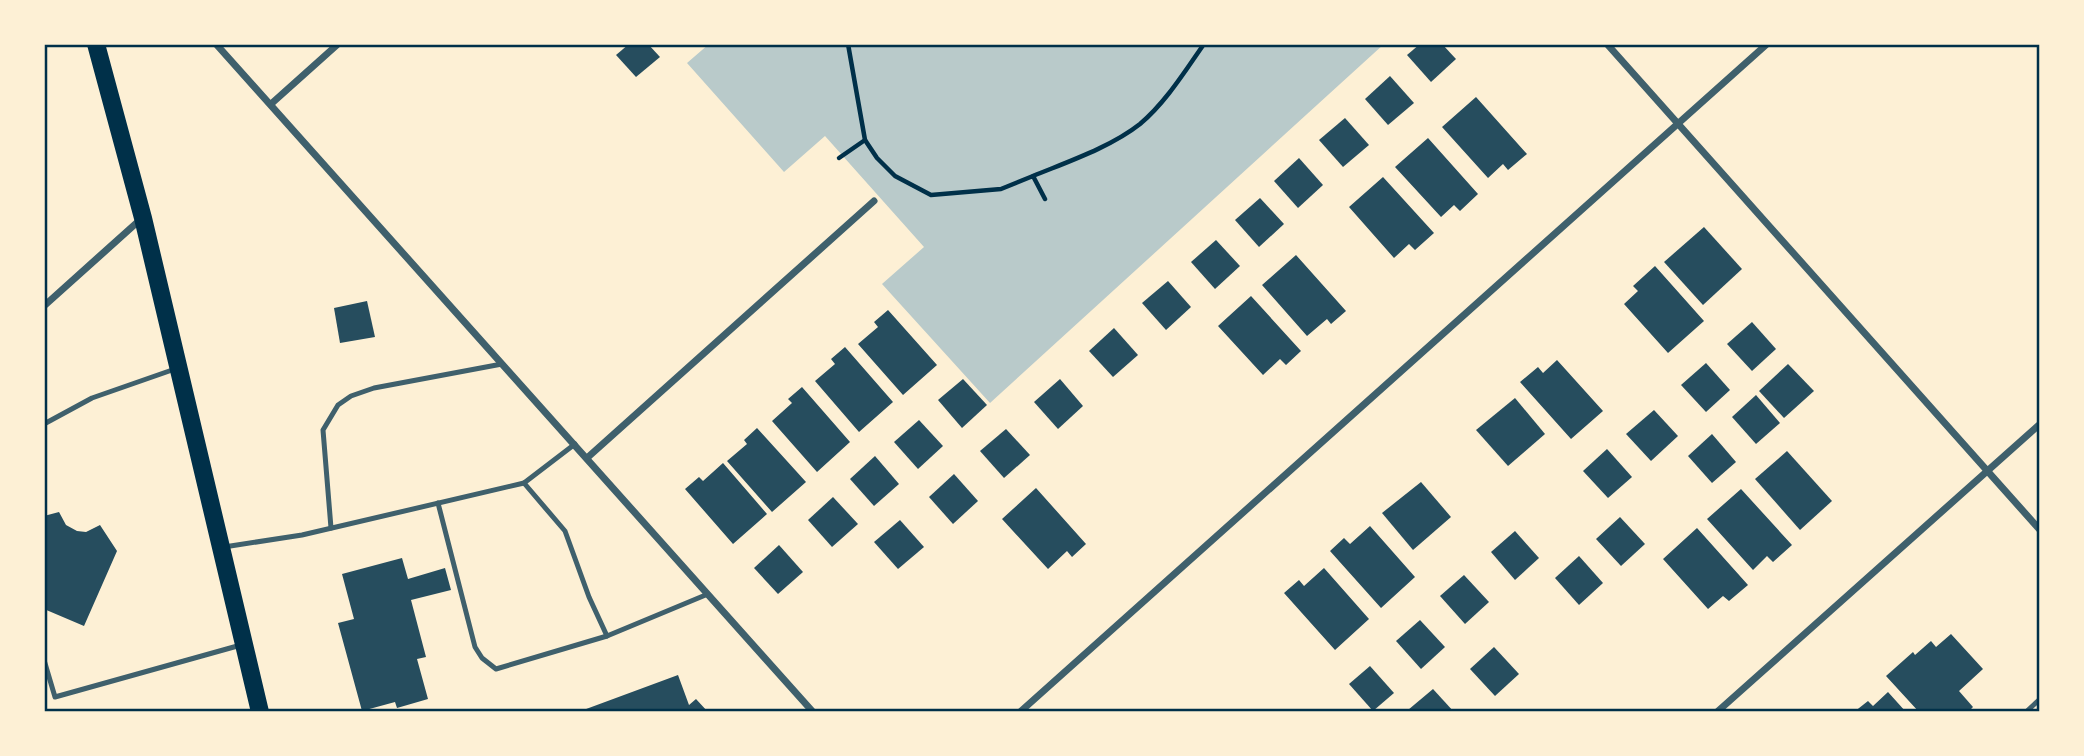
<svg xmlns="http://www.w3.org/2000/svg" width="2084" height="756" viewBox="0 0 2084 756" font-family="Ubuntu,sans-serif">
<rect width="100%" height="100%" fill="#fdf0d5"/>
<path fill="#b9caca" d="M709,44H1384L990,403L882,284L924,247L825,136L784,172L687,63Z"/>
<g fill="#264d5e">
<path d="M629,44H648L660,57L636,77L616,55Z"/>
<path d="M1420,44H1442L1456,59L1431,82L1407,55Z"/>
<path d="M1390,76L1414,103L1388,125L1365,99Z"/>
<path d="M1476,97L1527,154L1508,170L1503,164L1488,178L1442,127Z"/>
<path d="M1345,118L1369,145L1343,167L1319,140Z"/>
<path d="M1428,138L1478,194L1460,211L1454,205L1441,217L1395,167Z"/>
<path d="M1299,158L1323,185L1298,208L1274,181Z"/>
<path d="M1383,177L1434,233L1415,250L1409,244L1394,258L1349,207Z"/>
<path d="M1260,198L1284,224L1259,247L1235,220Z"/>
<path d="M1704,227L1742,269L1703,305L1664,262Z"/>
<path d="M1216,240L1240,266L1215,289L1191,262Z"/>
<path d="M1296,255L1346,311L1331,324L1327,319L1307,336L1262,285Z"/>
<path d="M1655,266L1704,321L1668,353L1624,304L1638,291L1633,286Z"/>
<path d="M1168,281L1191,307L1166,330L1142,303Z"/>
<path d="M1251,296L1301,351L1286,365L1280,359L1263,375L1218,326Z"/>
<path d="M367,301L375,337L340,343L334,308Z"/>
<path d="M888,310L937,365L903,395L858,344L878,327L874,322Z"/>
<path d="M1752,322L1776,349L1752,371L1727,344Z"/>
<path d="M1114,328L1138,355L1113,377L1089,351Z"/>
<path d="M845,347L893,402L859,432L815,381L835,364L831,359Z"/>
<path d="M1557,360L1603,411L1571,439L1520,382L1538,367L1543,373Z"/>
<path d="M1706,363L1730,390L1706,412L1681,385Z"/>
<path d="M1788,364L1814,391L1784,418L1759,391Z"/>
<path d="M963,379L987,405L962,428L938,400Z"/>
<path d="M1060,379L1083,406L1058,429L1034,402Z"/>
<path d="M802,387L850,442L817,472L772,421L792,403L788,399Z"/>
<path d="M1756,395L1780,423L1756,444L1732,417Z"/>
<path d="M1515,398L1545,434L1508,466L1476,430Z"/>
<path d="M1654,410L1678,436L1651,461L1626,434Z"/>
<path d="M919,420L943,446L918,469L894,442Z"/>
<path d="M757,428L806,482L772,512L727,461L747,444L744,440Z"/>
<path d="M1006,429L1030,455L1004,478L980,451Z"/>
<path d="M1712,434L1736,462L1712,483L1688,456Z"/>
<path d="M1607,449L1632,477L1608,498L1583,471Z"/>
<path d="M1787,451L1832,501L1800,530L1755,479Z"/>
<path d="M875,456L899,484L874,506L850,479Z"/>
<path d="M723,463L767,514L733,544L685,489L699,477L703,481Z"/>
<path d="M954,474L978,501L953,524L929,497Z"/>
<path d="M1421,482L1451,517L1413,550L1382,513Z"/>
<path d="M1036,488L1086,544L1072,557L1067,551L1048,569L1002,519Z"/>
<path d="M1741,489L1792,545L1773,562L1767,556L1753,570L1707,519Z"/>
<path d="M833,497L858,524L832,547L808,520Z"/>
<path d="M59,512L66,525L77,531L86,532L100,525L117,551L84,626L44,609V516Z"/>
<path d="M1620,517L1645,544L1621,566L1596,539Z"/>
<path d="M900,520L924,547L898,569L874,542Z"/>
<path d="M1370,526L1415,577L1381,608L1330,551L1344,538L1350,544Z"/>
<path d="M1697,528L1748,585L1729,601L1723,596L1708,609L1663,559Z"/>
<path d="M1515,531L1539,558L1515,580L1491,552Z"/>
<path d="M779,545L803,572L778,594L754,568Z"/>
<path d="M1579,556L1603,583L1579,605L1555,578Z"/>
<path d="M402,558L408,579L445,568L451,590L411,600L426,657L417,659L428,699L397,708L395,702L362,711L338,623L354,619L342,574Z"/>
<path d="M1324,568L1369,619L1335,650L1284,593L1299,580L1304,586Z"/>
<path d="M1464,575L1489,602L1465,624L1440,596Z"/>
<path d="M1420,620L1445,647L1421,669L1396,641Z"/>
<path d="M1951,634L1983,669L1959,691L1973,707L1968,712H1941L1939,710L1936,712H1919L1886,676L1913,652L1915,655L1931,641L1936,647Z"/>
<path d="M1494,647L1519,674L1495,696L1470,669Z"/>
<path d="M1370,666L1394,693L1373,711L1349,684Z"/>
<path d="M678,675L689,705L696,699L708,712H578Z"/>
<path d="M1433,689L1454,712H1410L1408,710Z"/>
<path d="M1888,692L1906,712H1854L1868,701L1873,706Z"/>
</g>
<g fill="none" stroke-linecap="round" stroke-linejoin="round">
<g stroke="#003049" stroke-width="4.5">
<path d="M865,140L877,158L895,176L931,195L1001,189L1033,176L1045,199"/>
<path d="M839,158L865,140L848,44"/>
<path d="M1033,176C1067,162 1111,147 1140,124C1166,102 1185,71 1204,44"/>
</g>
<g stroke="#3f606c" stroke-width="5">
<path d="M44,424L92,398L175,369"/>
<path d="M524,483L565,531L589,597L607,636"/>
<path d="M438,503L475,647L482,658L496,669L607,636L708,594"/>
<path d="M331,528L323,430L338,405L351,396L374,388L502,364"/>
<path d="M224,547L302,535L524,483L575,444"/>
<path d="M44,660L55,697L241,645"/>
<path d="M2026,712L2040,699"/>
</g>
<g stroke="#3f606c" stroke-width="7">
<path d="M216,44L813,712"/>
<path d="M1607,44L2040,530"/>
<path d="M271,104L338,44"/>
<path d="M44,306L142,218"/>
<path d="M587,458L874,201"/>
<path d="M1020,712L1767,44"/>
<path d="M1717,712L2040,424"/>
</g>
<path stroke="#003049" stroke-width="18" d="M96,44L143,218L260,712"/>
</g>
<rect width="2084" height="756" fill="none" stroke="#fdf0d5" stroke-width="91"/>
<rect x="46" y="46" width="1992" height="664" fill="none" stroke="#003049" stroke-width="2.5"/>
</svg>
